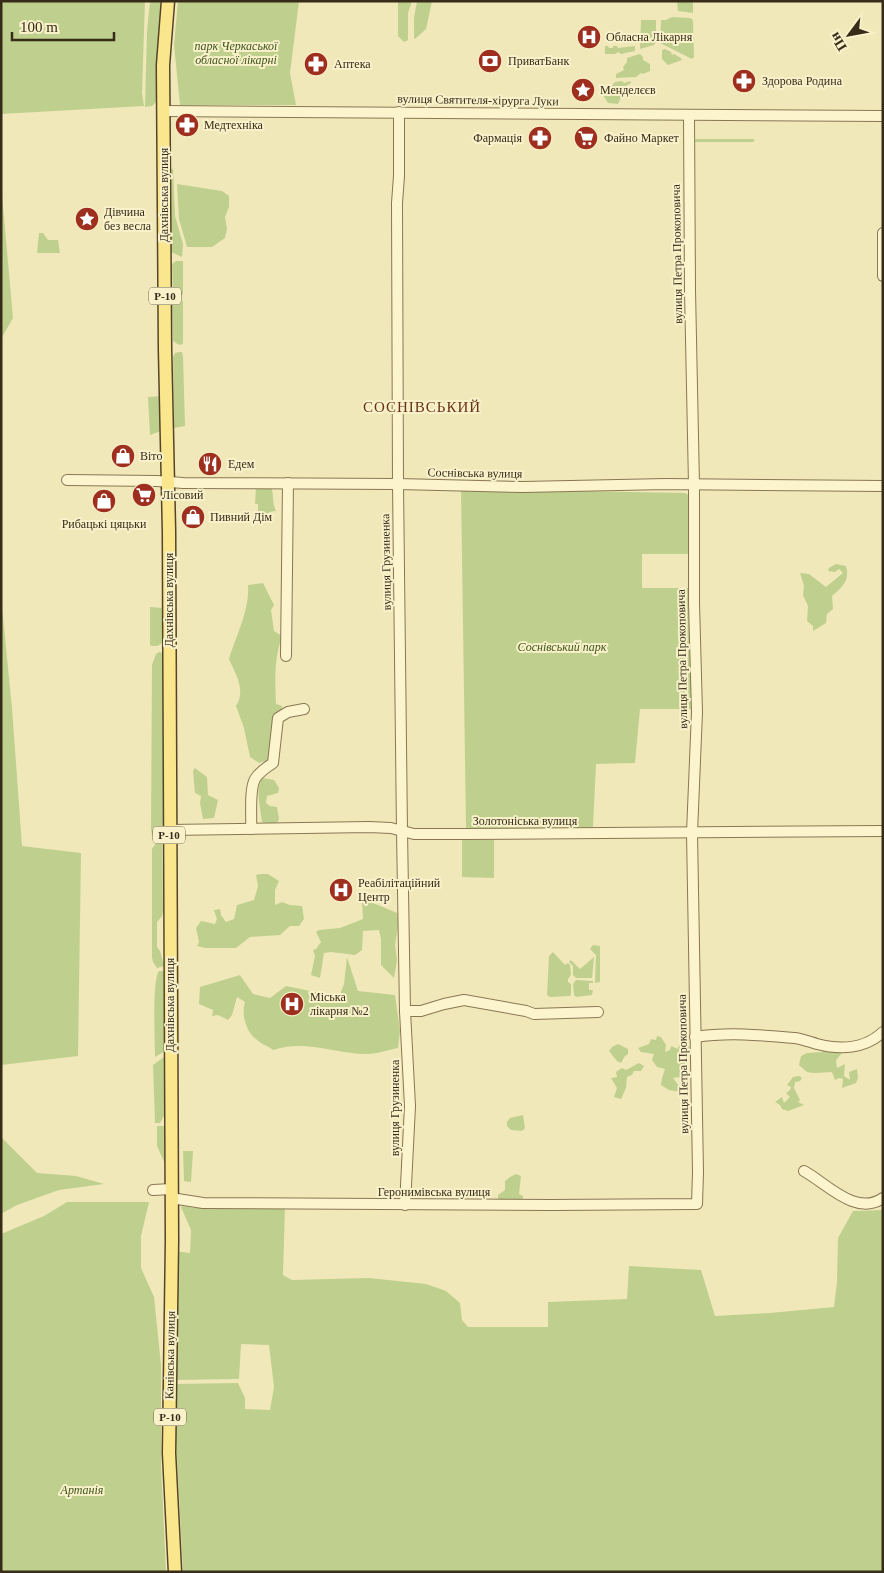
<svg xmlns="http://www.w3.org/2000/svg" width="884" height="1573" viewBox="0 0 884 1573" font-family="'Times New Roman',serif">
<rect width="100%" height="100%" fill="#f1e8ba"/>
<g fill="#bfd08e">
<path d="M1,1H145L142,93L144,106L1,114Z"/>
<path d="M150,1H162L156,81L157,101L152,106L145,107L147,31Z"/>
<path d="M178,1H299L290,73L296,105H180L174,45Z"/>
<path d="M412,1L408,13V40L404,42L398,36V2L397,1Z"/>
<path d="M417,1H432L426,29L415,39L414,38V18Z"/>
<path d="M677,1H693V13L678,11Z"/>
<path d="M672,17L690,18L693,20L694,57L692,59L660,43L661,20H666Z"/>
<path d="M641,20H656V42L654,45L640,49Z"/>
<path d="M605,46H608L609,48H613V46H617L618,48L635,46V51L621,54L618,52L615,54H605Z"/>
<path d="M665,49L671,52L672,55L674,54L681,58L682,60L668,65L662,59V50Z"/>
<path d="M640,54L643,57V60L650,64V71L643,74L641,73L636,77L616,78V74L624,70L623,67L627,62V58Z"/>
<path d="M622,81L624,83L630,81L631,83L626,86L618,104L608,103L603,95L615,82Z"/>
<path d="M696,139H753L755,140L753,142H696L694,141Z"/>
<path d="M173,168L175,216L183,244L182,257L171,252L170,171Z"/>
<path d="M1,184L13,318L1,339Z"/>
<path d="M177,184L222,191L229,196V207L225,217L227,229L225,238L212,247H187L179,219Z"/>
<path d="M39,233H43L48,240H58L60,253H37Z"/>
<path d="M176,261H183V295L178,296L173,294L172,264Z"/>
<path d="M177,301H183V344L179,345L173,341L172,305Z"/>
<path d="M179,352H182L183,356L185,426L174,428L173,357L175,353Z"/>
<path d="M161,396V431L150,435L148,397Z"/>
<path d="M271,486C274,494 272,504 276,511L269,512V514L265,513L258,517V504H255L256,487Z"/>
<path d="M461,489L685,493L690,496L692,554H642V588H692L691,709H640L635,763L596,764L593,827L466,828Z"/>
<path d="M836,564L846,566C850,580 843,587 832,596L833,609L827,614L826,623L813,631V626L807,621L808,606L803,595L804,586L800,573L809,574L826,587L843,573L839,569L835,572L828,571L829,568Z"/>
<path d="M263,583L274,605L271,610L274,631L282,636C274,660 275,679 276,704L282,706V710L268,760L259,763L250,757L244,728L236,706C246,690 236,675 229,659C236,636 250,609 248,585Z"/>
<path d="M1,597L12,708L22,846L81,853L78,1056L1,1065Z"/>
<path d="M150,607L163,608L164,637L161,644L157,646H151L150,644Z"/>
<path d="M159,652L164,653V834L160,838L152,835L151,829L152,665L156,654Z"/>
<path d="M195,768L207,777L208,795L218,800L214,818L203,819L200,803L201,796L195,793L193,771Z"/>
<path d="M263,778L274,780L279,788L278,793L267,796L266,803L270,806L277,807L279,819L277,823L271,824L262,822C261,809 254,787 263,778Z"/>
<path d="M462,839L494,840V878L462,877Z"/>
<path d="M160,841L162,844L163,910L162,916L157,922V947L160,951L164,966L157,968L153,962L152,957V849L156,843Z"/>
<path d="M261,874H268L279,881L275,890V905L282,902L290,905L302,906L304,919L299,926H290L280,935L250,937L236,948H205L197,946L199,942L196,928L201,921L215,924L217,919L214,910L220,909L221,915L226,922L234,919L237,905L254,900L258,886L256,875Z"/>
<path d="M362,901C375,902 384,908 397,913L399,920L395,945L397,960L394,978L381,965V939L379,930L363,931L362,950L355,955L331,952L324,953L320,978L311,975L315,956L313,950L316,949L321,942L316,932L319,930L340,928L363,919Z"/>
<path d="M593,945L600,946V982L595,983L596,955L590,949Z"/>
<path d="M553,952L565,965L568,963L570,965L571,975L568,979V982L571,984V994L570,996L550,997L547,995L549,956Z"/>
<path d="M347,957L358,991L395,995L400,1031L398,1048C388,1050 377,1054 367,1054C335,1054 305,1039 273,1050C268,1046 261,1044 256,1039C246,1032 241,1014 245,1002L237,997L232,1015L228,1020L218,1015L212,1016L213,1010L199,1004L200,987L240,975L253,994L270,998L286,986L339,997L344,984Z"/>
<path d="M594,957L592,978H576L573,975V966L569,962L571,960L580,969Z"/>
<path d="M159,971H165V1051L155,1057C155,1042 152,979 159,971Z"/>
<path d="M576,980L593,981V983H589V990H593L592,995L576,997L574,995L573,984Z"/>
<path d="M657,1036L661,1037L666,1045L665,1052L670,1050L671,1046L678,1049L679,1045L685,1042L690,1048L686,1054L689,1069L684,1073V1080L678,1077L673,1078L681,1089V1092L669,1090L661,1085L662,1078L665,1069L657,1067L652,1060L654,1054L641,1052L638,1048L649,1044L651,1039L656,1040Z"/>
<path d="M618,1044L628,1049V1054L625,1056L621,1063L617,1061L609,1051L612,1047Z"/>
<path d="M827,1048L842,1053L836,1060L837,1068L845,1064L844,1076L850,1080L849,1072L857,1069L858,1078L856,1083L842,1088L843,1079L839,1078L835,1080L832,1072C824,1072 816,1074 807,1072L799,1065L801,1056L807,1053L822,1052Z"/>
<path d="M164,1057L165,1114L160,1123H155L153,1065Z"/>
<path d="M639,1063L644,1066L641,1071H634L632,1075L627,1077L626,1088L621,1099L614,1097L617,1088L611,1078L617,1077L616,1072L622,1068L626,1070Z"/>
<path d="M799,1076L802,1078L800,1081L795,1082L794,1088L800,1100L798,1102L804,1105L788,1111L782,1109L780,1105L775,1102L782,1097L784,1103L790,1097L786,1093L790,1090L791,1087L787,1085L793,1077Z"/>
<path d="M523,1115L525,1128L522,1131L511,1130L507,1126V1122L510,1118Z"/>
<path d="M157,1126H165V1164L157,1146Z"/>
<path d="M1,1137L37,1173L76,1176L104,1184L59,1190L17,1205L1,1214Z"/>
<path d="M183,1151H193L191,1182L184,1181Z"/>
<path d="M516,1174L521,1176L519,1194L523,1196V1200H498V1195L505,1190V1181L510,1177Z"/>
<path d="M67,1202H149L141,1236V1268L154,1297L161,1365V1464L166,1572H1V1234L44,1216Z"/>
<path d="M183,1206L194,1208L285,1206L283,1275L292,1280L369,1278L426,1284L446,1291L460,1303L462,1320L468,1327H548V1302L627,1299L629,1266L701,1270L715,1316L770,1313L834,1307L837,1282L838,1238L853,1211L883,1210V1572H183L173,1384L238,1383L245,1398V1409L270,1410L274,1387L269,1345L241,1344L239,1379L173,1380L175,1251L190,1253L191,1230L181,1207Z"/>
</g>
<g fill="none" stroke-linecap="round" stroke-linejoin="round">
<g stroke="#897753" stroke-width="12">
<g id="minor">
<path d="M163,111L883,116"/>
<path d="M399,112V176L397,203L398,484L402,831L405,1011L410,1106L405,1205"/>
<path d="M883,233V276"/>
<path d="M67,480L157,481L183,483L398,484L523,487L666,484L883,486"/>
<path d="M286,656L288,483"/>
<path d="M251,829C252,816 249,790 255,779C259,772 267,767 273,763L278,718L288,712L304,709"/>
<path d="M169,830L369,827L391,828L414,834H464L883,831"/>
<path d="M405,1011H421L444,1004L464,1000L526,1011L534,1014L598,1012"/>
<path d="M695,1037C728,1032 761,1035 795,1038C802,1039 810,1042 817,1044C840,1050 865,1049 883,1032"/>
<path d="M804,1171C826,1183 856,1217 883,1198"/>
<path d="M153,1190L171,1189"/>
<path d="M171,1198L203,1203L551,1205L697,1204L698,1172L692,833L697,712L694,603V485L690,290L689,115"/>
</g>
</g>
<g stroke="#564428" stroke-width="15">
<path id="major" d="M168,1L163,65L165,349L169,532L172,1240L169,1453L175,1572"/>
</g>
<use href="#minor" stroke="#fcf4cd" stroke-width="10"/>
<use href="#major" stroke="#fae68d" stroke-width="12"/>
</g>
<defs>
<g id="hospital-disc" transform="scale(1.25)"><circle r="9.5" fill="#9e2e1e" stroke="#f8f1ca"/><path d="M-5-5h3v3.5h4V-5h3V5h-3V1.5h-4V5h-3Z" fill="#fff"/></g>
<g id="bank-disc" transform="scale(1.25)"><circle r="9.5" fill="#9e2e1e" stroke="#f8f1ca"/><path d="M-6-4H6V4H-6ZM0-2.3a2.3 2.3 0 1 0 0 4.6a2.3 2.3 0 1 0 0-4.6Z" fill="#fff"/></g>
<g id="pharmacy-disc" transform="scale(1.25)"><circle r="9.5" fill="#9e2e1e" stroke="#f8f1ca"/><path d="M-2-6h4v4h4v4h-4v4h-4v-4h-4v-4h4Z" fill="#fff"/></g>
<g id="sight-disc" transform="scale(1.25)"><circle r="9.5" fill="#9e2e1e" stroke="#f8f1ca"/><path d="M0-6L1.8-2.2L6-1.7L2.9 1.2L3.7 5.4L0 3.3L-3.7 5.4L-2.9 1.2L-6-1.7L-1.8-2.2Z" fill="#fff"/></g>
<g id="supermarket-disc" transform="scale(1.25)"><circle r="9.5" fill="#9e2e1e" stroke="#f8f1ca"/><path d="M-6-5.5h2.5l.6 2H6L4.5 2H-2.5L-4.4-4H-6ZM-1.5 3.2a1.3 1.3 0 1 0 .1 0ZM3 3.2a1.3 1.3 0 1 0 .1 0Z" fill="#fff"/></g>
<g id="shop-disc" transform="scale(1.25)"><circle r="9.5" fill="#9e2e1e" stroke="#f8f1ca"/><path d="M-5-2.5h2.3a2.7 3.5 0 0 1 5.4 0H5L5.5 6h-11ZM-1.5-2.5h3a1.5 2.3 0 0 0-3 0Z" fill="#fff"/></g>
<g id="restaurant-disc" transform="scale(1.25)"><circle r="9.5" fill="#9e2e1e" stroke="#f8f1ca"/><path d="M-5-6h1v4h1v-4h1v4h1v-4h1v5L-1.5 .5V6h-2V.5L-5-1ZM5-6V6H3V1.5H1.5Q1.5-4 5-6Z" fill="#fff"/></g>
</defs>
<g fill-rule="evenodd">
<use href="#hospital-disc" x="589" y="37"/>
<use href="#bank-disc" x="490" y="61"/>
<use href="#pharmacy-disc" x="316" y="64"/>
<use href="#pharmacy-disc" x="744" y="81"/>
<use href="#sight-disc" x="583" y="90"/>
<use href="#pharmacy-disc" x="187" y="125"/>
<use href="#pharmacy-disc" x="540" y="138"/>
<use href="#supermarket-disc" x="586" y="138"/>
<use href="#sight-disc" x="87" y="219"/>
<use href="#shop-disc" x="123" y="456"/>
<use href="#restaurant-disc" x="210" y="464"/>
<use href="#supermarket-disc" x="144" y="495"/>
<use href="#shop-disc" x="104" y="501"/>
<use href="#shop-disc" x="193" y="517"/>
<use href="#hospital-disc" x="341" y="890"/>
<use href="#hospital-disc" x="292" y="1004"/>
</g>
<g text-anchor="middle" stroke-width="4" stroke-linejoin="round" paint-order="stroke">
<g fill="#f8f1ca" stroke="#71674e" stroke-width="1">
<rect x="149" y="287.5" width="32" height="17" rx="4"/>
<rect x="153" y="826.5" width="32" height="17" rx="4"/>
<rect x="154" y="1408.5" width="32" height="17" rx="4"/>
</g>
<g font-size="11" font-weight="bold" fill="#372c19">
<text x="165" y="300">Р-10</text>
<text x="169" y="839">Р-10</text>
<text x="170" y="1421">Р-10</text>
</g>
<g font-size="12" fill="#372c19" stroke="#f8f1ca" text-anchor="start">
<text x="606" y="41">Обласна Лікарня</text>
<text x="508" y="65">ПриватБанк</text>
<text x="334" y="68">Аптека</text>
<text x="762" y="85">Здорова Родина</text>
<text x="600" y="94">Менделєєв</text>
<text x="204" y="129">Медтехніка</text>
<text x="522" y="142" text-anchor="end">Фармація</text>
<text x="604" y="142">Файно Маркет</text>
<text x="104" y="216">Дівчина<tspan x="104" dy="14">без весла</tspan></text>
<text x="140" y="460">Віто</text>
<text x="228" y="468">Едем</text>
<text x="162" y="499">Лісовий</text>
<text x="210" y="521">Пивний Дім</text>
<text x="104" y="528" text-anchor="middle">Рибацькі цяцьки</text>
<text x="358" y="887">Реабілітаційний<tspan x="358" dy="14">Центр</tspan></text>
<text x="310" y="1001">Міська<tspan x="310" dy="14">лікарня №2</tspan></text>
</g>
<g font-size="12" font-style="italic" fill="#40551e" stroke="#f8f1ca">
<text x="236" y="50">парк Черкаської<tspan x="236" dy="14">обласної лікарні</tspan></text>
<text x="562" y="651">Соснівський парк</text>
<text x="82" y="1494">Артанія</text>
</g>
<g font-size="12" fill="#372c19" stroke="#f8f1ca">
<text transform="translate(478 100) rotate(1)" y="4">вулиця Святителя-хірурга Луки</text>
<text transform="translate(164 195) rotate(-90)" y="4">Дахнівська вулиця</text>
<text transform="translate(677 254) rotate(-91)" y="4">вулиця Петра Прокоповича</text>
<text transform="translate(475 473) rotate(1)" y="4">Соснівська вулиця</text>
<text transform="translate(386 562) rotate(-91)" y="4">вулиця Грузиненка</text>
<text transform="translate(169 600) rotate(-90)" y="4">Дахнівська вулиця</text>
<text transform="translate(682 659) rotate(-91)" y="4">вулиця Петра Прокоповича</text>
<text x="525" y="825">Золотоніська вулиця</text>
<text transform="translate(170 1005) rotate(-90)" y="4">Дахнівська вулиця</text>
<text transform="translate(683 1064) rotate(-91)" y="4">вулиця Петра Прокоповича</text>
<text transform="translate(395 1108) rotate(-90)" y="4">вулиця Грузиненка</text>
<text x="434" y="1196">Геронимівська вулиця</text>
<text transform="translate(170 1355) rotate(-89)" y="4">Канівська вулиця</text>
</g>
<g font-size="15" letter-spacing="1" fill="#673115" stroke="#f8f1ca">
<text x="422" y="412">СОСНІВСЬКИЙ</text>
</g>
</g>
<rect width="884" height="1573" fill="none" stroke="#372c19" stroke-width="5"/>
<g transform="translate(849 35) rotate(238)" stroke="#f8f1ca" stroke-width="4" paint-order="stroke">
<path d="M0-4L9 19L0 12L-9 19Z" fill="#372c19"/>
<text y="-8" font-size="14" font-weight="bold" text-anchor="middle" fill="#372c19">Пн</text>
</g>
<path d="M12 32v8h102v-8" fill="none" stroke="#372c19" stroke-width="2.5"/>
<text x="20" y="32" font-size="15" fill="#372c19" stroke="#f8f1ca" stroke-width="4" paint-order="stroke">100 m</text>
</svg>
